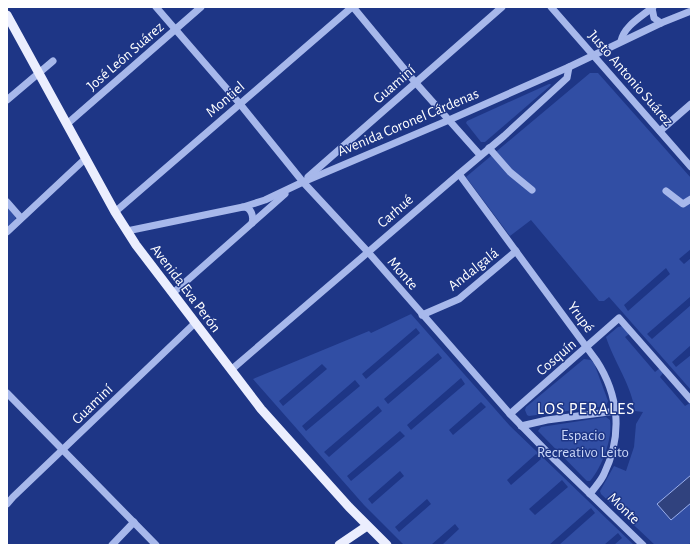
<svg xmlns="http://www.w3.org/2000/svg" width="698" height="552" viewBox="0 0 698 552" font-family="'Alegreya Sans',sans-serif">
<rect width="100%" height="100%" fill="#1e3686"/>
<g fill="#314ea4" fill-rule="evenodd">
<path d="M590,73H598L691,178V249L679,259L684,264L691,258V298L690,297L647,334L652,339L691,305V345L672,362L676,367L691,355V390L609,297L604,301H599L531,220L510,236L466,177ZM666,268L670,274L628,311L624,305Z"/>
<path d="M549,84H551L550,86L485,142H481L466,123L467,121Z"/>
<path d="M7,206L16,216L15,220L7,228Z"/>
<path d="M411,314L510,426L634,545H614L622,538L618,533L604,545H559L595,513L591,508L549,545H442L459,529L455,524L431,545H404L364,505L253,379L369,331L371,333ZM416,328L420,333L366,379L362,374ZM438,353L442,358L388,404L384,399ZM322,364L327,369L283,406L279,401ZM461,378L465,384L411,430L407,425ZM355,380L360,386L306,431L302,426ZM481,402L486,407L453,435L449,430ZM378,406L382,411L329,457L324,452ZM400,431L405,436L351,481L347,476ZM536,454L541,459L511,485L507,480ZM400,471L404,476L372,504L368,499ZM562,480L568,487L535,515L529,509ZM427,499L431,504L399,532L395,527Z"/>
<path d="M623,326L629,334L625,337L655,372L660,368L663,373L660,377L685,406L690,403L691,404V542L688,545H655L601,494L600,491L614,466L626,471L634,447L636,424L643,412L635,411C631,384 614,362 606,337L618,327Z"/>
<path d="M584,359L591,360L594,363L608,401L606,406L529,416L527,415L525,410L526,407Z"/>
<path d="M606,417L610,420C613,438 602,467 590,481H587L583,477L538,431L541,427Z"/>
</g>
<path fill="#30427e" stroke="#9aafec" d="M691,475V503L671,520L657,504Z"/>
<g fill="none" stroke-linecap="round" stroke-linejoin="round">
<g stroke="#a7b8eb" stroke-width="7">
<path d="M156,7L240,104L303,182L368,252L510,414L555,460L643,545"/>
<path d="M353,7L415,82L480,155"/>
<path d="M551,7L691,167"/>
<path d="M652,8L654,18L661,23"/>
<path d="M621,41C624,26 641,17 653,7"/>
<path d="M7,100L53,61"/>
<path d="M67,124L201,7"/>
<path d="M660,131L691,104"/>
<path d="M489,148L510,172L532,190"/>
<path d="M459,174L596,360C619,395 623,435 604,474C601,481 595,487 590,494"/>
<path d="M308,177L502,7"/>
<path d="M666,191L683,204L691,199"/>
<path d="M7,202L21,218"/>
<path d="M243,207C251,207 254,216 252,223"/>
<path d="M115,212L352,7"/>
<path d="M127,231L243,207L265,200L303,182L449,120L569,67L661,23L691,11"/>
<path d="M7,232L86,158"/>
<path d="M173,293L285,194"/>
<path d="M422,315L459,299L516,251"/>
<path d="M231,370L459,174L504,136L567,78L569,67"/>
<path d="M7,393L156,545"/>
<path d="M510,414L619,318L691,400"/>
<path d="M521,426L547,420L616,411"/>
<path d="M7,504L13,497L195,323"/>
<path d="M112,545L134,522"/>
</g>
<g stroke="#ebeefe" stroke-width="9">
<path d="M7,15L115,212L136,245L261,409L349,507L387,545"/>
<path d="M339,545L367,526"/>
</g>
</g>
<g text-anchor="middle" stroke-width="3" stroke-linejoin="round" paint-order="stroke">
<g font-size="15" fill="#fff" stroke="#1e3686">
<text transform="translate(125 56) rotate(-41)" y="5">José León Suárez</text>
<text transform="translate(631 78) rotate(49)" y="5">Justo Antonio Suárez</text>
<text transform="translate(394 84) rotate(-41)" y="5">Guaminí</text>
<text transform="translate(225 99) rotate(-41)" y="5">Montiel</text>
<text transform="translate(408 122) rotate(-23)" y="5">Avenida Coronel Cárdenas</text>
<text transform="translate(395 211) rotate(-41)" y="5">Carhué</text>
<text transform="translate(473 269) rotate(-38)" y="5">Andalgalá</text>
<text transform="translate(403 273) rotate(49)" y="5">Monte</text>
<text transform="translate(186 288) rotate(53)" y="5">Avenida Eva Perón</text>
<text transform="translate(581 317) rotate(54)" y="5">Yrupé</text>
<text transform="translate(556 357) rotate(-41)" y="5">Cosquín</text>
<text transform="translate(92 404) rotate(-44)" y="5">Guaminí</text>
<text transform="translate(624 508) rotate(44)" y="5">Monte</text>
</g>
<g font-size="15" fill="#cbd7f8" stroke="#1e3686">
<text x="583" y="440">Espacio<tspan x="583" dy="17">Recreativo Leito</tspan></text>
</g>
<g font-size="17" letter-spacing="1" fill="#fff" stroke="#1e3686">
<text x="586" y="414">LOS PERALES</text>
</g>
</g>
<rect width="698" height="552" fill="none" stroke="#ffffff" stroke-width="16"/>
</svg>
